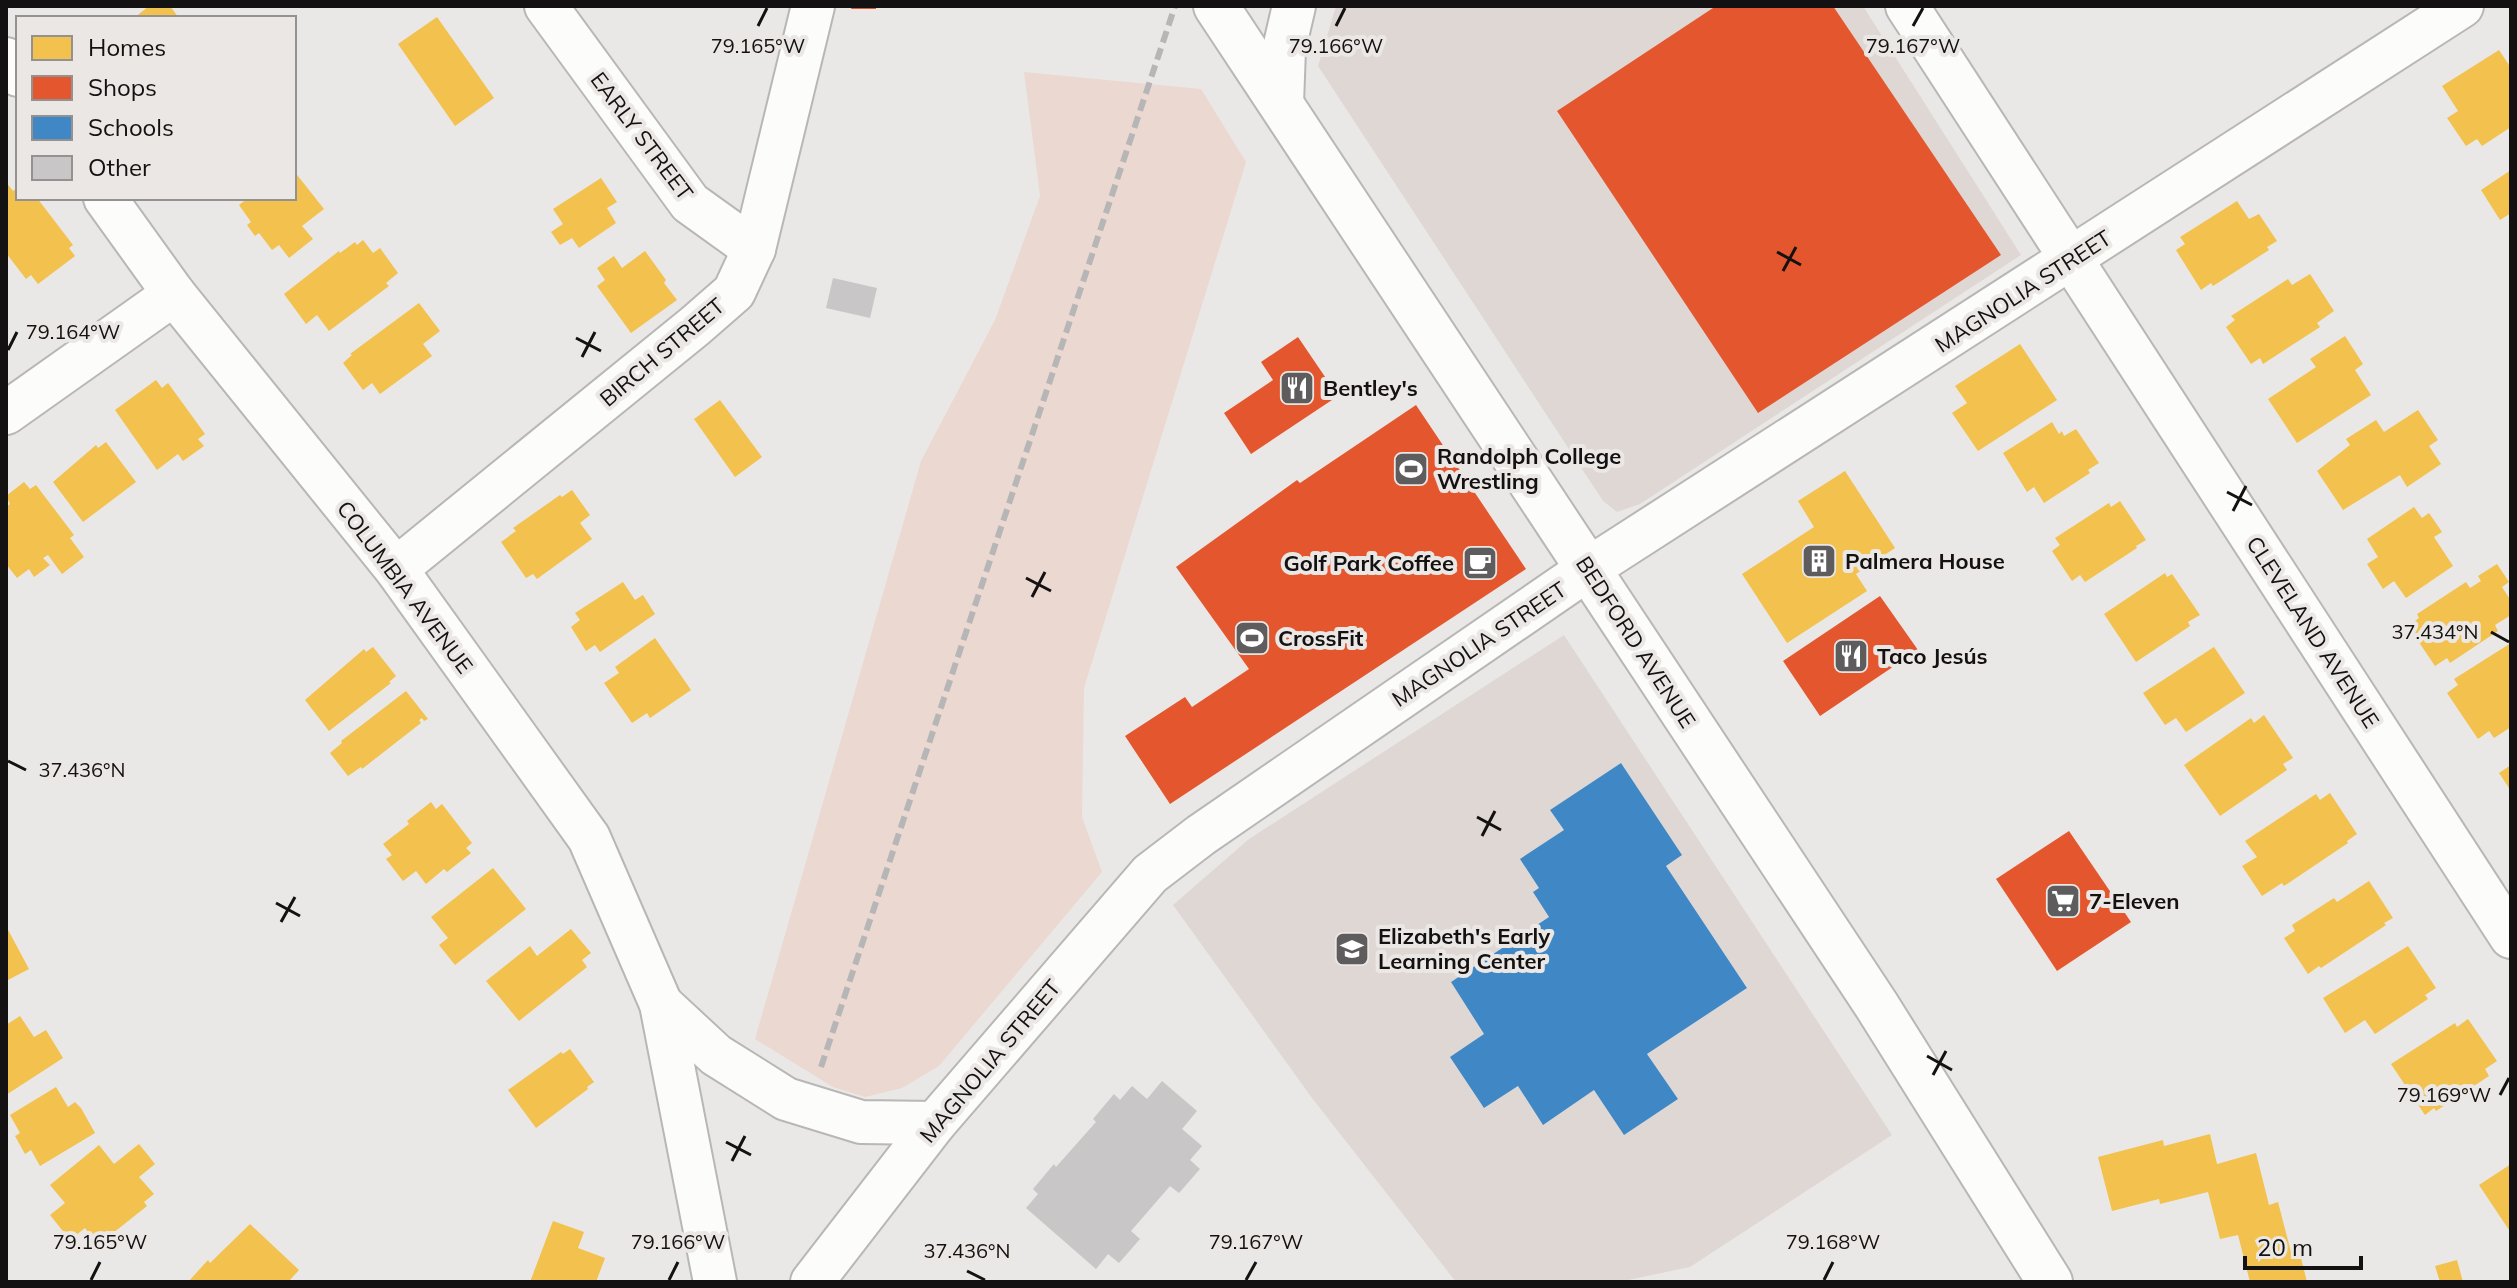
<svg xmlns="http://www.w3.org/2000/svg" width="2517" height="1288" viewBox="0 0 2517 1288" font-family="Mulish,sans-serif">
<rect width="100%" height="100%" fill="#eae8e6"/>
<g fill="#dfd7d4" fill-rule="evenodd">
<path d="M1336,6H1863L2021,255L1640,504L1617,512L1603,501L1318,66Z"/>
<path d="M1564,635L1892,1135L1690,1267L1619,1282H1456L1312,1098L1173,905L1249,839ZM1621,763L1682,855L1666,866L1747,988L1647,1054L1678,1099L1625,1134L1594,1090L1543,1124L1518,1086L1484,1108V1034L1451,982L1549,917L1539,888L1564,830L1550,810Z"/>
</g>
<path fill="#ebd8d1" d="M1024,72L1201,89L1246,162L1084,688L1082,817L1102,872L939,1066L902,1088L865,1097L833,1087L755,1039L921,461L995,320L1040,196Z"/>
<g fill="#f2c14e">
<path d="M149,6H170L179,18H134Z"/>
<path d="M437,17L494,98L455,126L398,44Z"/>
<path d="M2499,50L2511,68V127L2482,146L2477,139L2466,146L2447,118L2458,111L2442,86Z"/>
<path d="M2511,170V213L2500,220L2481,190Z"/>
<path d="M294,171L324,209L302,226L313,239L289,258L279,245L272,250L259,233L255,236L247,225L251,222L239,205L248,198H294Z"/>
<path d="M601,178L617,202L607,208L616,223L579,248L572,238L560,245L551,232L563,224L553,209Z"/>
<path d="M6,182L13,191L18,187V198H37L73,245L69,248L75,256L38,284L31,275L26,279L6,253Z"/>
<path d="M2237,201L2249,219L2259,214L2277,241L2267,247L2269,250L2213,286L2211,283L2201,290L2176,250L2185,244L2180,237Z"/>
<path d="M363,240L373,253L380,248L398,273L386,283L389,286L329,331L317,315L306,324L284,294L339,251L340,253L355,242L357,245Z"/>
<path d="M645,251L666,280L664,283L677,300L631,333L597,286L605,280L597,268L614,256L622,268Z"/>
<path d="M2310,274L2334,311L2317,323L2320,327L2263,364L2260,358L2251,364L2226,327L2235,320L2231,316L2288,279L2292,285Z"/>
<path d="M419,303L440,331L423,344L432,356L380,394L372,383L363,390L343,363L352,355L350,354Z"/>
<path d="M2345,336L2363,364L2355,370L2371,395L2297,443L2268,399L2316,367L2310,359Z"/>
<path d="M2020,344L2057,400L1978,451L1952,413L1967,403L1955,386Z"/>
<path d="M156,380L162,388L168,383L205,434L198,439L204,446L183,461L178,454L157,470L115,410Z"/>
<path d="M720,400L762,457L735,477L694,419Z"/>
<path d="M2418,410L2438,440L2429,446L2441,464L2407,487L2400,475L2343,510L2317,471L2350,445L2346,439L2376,420L2384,432Z"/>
<path d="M2052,422L2059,434L2062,431L2064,436L2076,429L2099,463L2088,470L2090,473L2044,503L2034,487L2027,492L2003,453Z"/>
<path d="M106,442L136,482L83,522L53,482L96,445L98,448Z"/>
<path d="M1845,471L1895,548L1856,574L1867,591L1787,643L1742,574L1814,527L1798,501Z"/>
<path d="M24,482L30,489L36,485L74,535L70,538L84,557L62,574L48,555L43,558L50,565L34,577L29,569L17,578L6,564V507L10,504L6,496Z"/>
<path d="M572,490L590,515L580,523L592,539L537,579L533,574L526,578L501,542L516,531L513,528L560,495L562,497Z"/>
<path d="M2120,501L2146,540L2136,546L2137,548L2085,582L2080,575L2072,581L2052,551L2060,545L2055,538L2109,503L2111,507Z"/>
<path d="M2414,507L2422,518L2429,513L2442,532L2434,537L2453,566L2406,598L2394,581L2383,589L2367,564L2378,557L2367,539Z"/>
<path d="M2497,564L2509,582L2502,587L2511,601V615L2495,625L2498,631L2450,663L2447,658L2435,666L2408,626L2419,618L2417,614L2466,582L2470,588L2481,581L2478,576Z"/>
<path d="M2165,573L2167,577L2172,574L2200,615L2188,622L2190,626L2136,662L2104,614Z"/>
<path d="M623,582L635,600L643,595L655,614L600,652L595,645L586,651L571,627L580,620L575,613Z"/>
<path d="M655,638L691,690L650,718L647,713L632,723L604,683L619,673L615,667Z"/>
<path d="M2511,643V727L2494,738L2489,731L2478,739L2447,693L2458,685L2454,679Z"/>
<path d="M373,647L396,676L389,682L391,683L329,731L305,700L364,649L366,652Z"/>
<path d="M2214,647L2245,693L2186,732L2176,718L2165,725L2143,693Z"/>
<path d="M406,691L428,719L424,721L422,718L419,720L421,723L362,769L361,767L348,776L330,753L342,743L341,741Z"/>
<path d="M2264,715L2293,758L2283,764L2287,770L2220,816L2184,765L2251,718L2254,723Z"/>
<path d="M2511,765V791L2499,773Z"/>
<path d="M2330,793L2357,834L2347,841L2348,843L2284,886L2282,883L2262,896L2242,866L2257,857L2245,841L2316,794L2320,800Z"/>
<path d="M431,802L436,809L442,804L472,843L466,848L471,853L447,872L444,869L426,884L416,871L403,881L386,859L392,855L383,844L409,824L407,821Z"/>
<path d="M493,868L526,909L455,965L439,945L448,938L431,917Z"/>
<path d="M2369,881L2393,918L2384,923L2386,925L2321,968L2319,966L2308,974L2284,938L2295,931L2292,925L2334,898L2337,902Z"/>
<path d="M6,926L29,969L6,981Z"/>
<path d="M571,929L591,953L582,960L587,967L519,1021L486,981L530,946L537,956Z"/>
<path d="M2408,946L2436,988L2425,995L2428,999L2375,1034L2365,1020L2345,1033L2323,998Z"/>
<path d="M20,1016L34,1037L46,1030L63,1058L6,1095V1025Z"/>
<path d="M2468,1019L2497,1061L2485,1069L2489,1076L2436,1111L2434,1108L2425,1115L2391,1064L2455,1023L2457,1027Z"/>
<path d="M570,1049L594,1082L587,1087L588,1089L536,1128L508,1090L561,1052L563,1054Z"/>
<path d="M56,1087L68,1107L75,1102L81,1108L95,1133L40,1166L31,1150L25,1154L15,1136L20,1133L10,1115Z"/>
<path d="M2210,1134L2217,1164L2256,1153L2269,1205L2278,1202L2291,1252L2299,1250L2307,1282H2250L2238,1235L2220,1239L2208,1192L2160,1204L2159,1199L2112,1211L2098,1157L2163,1140L2164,1146Z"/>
<path d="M139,1144L155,1164L139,1177L154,1194L144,1202L147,1206L98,1245L85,1228L70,1240L50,1215L65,1203L50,1185L99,1145L114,1164Z"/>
<path d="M2511,1164V1233L2479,1185Z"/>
<path d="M553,1221L584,1232L578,1248L605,1258L596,1282H530Z"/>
<path d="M250,1224L299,1270L290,1280L292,1282H188L208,1260L210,1263Z"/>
<path d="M2457,1260L2463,1282H2440L2435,1266Z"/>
</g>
<g fill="#e4572e">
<path d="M852,6H876V9H851Z"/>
<path d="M1716,6H1833L2001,255L1758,413L1557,111Z"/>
<path d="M1298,337L1338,396L1251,454L1224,413L1273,380L1261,362Z"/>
<path d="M1416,405L1526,569L1170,804L1125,736L1185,697L1192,707L1249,669L1176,567L1297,480L1300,483Z"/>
<path d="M1880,596L1918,650L1820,716L1783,661Z"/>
<path d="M2069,831L2131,922L2057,971L1996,879Z"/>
</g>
<path fill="#3f88c5" d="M1621,763L1682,855L1666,866L1747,988L1647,1054L1678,1099L1624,1135L1594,1090L1543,1125L1518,1086L1484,1108L1450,1057L1484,1034L1451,982L1549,917L1533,892L1539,888L1520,859L1564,830L1550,810Z"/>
<g fill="#c8c6c6">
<path d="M833,278L877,288L870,318L826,308Z"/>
<path d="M1162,1081L1197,1111L1182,1129L1202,1146L1190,1160L1200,1169L1179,1193L1170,1186L1131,1231L1140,1239L1119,1263L1108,1254L1096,1269L1026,1208L1038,1194L1033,1189L1054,1164L1056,1167L1096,1122L1093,1119L1114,1094L1120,1100L1132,1086L1147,1099Z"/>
</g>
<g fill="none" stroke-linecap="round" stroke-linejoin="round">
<g stroke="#b8b7b6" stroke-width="46">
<g id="minor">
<path d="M546,6L690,203L754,249"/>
<path d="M1907,6L2511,937"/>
<path d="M6,59L18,75"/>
<path d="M1282,104L1284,49L1294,6"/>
<path d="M105,198L174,294L396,569L589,838L661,1004L715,1282"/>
<path d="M6,413L174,294"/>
<path d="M396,569L695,326L734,292L754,249L813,6"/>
<path d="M661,1004L716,1055L786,1099L861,1122L935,1123"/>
<path d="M812,1282L935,1123L1150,874L1201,835L1588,569L2462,6"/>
</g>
</g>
<g stroke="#b8b7b6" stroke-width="48">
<path id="tertiary" d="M1216,6L1877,1006L2050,1282"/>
</g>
<use href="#minor" stroke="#fcfcfb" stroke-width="42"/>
<use href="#tertiary" stroke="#fcfcfb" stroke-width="44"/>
<path stroke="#b7b6b6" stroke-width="6" stroke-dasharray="12 6" stroke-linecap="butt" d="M821,1067L1175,6"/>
</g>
<path fill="none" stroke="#131111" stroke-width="3" d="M758,26L767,8M1336,26L1345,8M1913,26L1923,8M1777,252L1801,265M1783,271L1796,247M576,338L601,351M8,350L17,332M582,357L595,332M2227,492L2252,505M2233,511L2246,486M1026,578L1051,591M1032,597L1045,572M2491,632L2509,642M8,761L26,770M1477,817L1501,830M1482,836L1495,811M276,903L300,916M281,922L295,897M1927,1056L1952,1070M1933,1075L1946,1051M2500,1095L2509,1078M726,1142L751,1155M732,1161L745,1136M967,1271L985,1280M91,1280L100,1262M669,1280L678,1262M1246,1280L1256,1262M1824,1280L1833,1262"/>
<defs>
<g id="restaurant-square" transform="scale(1.8)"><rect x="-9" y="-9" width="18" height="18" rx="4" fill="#5e5c5c" stroke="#ebe7e5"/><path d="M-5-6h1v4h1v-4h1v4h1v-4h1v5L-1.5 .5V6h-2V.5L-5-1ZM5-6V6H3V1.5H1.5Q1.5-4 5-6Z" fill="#fff"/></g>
<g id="stadium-square" transform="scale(1.8)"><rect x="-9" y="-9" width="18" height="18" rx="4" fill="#5e5c5c" stroke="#ebe7e5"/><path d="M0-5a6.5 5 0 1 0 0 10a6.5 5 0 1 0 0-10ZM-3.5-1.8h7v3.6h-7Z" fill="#fff"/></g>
<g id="building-square" transform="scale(1.8)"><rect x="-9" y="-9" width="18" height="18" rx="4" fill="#5e5c5c" stroke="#ebe7e5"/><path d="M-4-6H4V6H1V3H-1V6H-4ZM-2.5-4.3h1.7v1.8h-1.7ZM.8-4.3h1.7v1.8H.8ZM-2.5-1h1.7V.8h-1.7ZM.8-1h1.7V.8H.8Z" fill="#fff"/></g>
<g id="cafe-square" transform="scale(1.8)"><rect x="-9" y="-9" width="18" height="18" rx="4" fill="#5e5c5c" stroke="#ebe7e5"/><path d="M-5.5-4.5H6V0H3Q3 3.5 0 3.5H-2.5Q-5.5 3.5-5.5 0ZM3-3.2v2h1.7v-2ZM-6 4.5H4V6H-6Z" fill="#fff"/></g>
<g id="supermarket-square" transform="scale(1.8)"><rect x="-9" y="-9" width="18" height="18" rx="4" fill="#5e5c5c" stroke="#ebe7e5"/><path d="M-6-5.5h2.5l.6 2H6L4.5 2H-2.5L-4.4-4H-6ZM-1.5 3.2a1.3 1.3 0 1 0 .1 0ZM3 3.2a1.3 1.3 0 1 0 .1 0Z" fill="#fff"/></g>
<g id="school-square" transform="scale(1.8)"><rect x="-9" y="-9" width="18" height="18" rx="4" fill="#5e5c5c" stroke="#ebe7e5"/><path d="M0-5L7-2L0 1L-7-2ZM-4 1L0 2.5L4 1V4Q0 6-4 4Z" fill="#fff"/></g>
</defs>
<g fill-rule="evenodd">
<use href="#restaurant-square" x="1297" y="388"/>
<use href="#stadium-square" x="1411" y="469"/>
<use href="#building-square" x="1819" y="561"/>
<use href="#cafe-square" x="1480" y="563"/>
<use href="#stadium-square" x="1252" y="638"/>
<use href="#restaurant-square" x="1851" y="656"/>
<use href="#supermarket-square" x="2063" y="901"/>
<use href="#school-square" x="1352" y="949"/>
</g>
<g text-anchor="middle" stroke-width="8" stroke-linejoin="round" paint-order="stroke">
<g font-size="22" fill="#131111" stroke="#ebe7e5">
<text transform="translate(642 136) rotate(53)" y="8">EARLY STREET</text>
<text transform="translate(2023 291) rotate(-33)" y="8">MAGNOLIA STREET</text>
<text transform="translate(662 352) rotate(-40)" y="8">BIRCH STREET</text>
<text transform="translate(405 587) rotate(53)" y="8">COLUMBIA AVENUE</text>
<text transform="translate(2313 632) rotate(57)" y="8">CLEVELAND AVENUE</text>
<text transform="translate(1636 642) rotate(57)" y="8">BEDFORD AVENUE</text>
<text transform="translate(1479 644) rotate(-34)" y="8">MAGNOLIA STREET</text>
<text transform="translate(990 1061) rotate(-50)" y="8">MAGNOLIA STREET</text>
</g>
<g font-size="22" font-weight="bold" fill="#131111" stroke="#ebe7e5" text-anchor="start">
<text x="1323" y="396">Bentley's</text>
<text x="1437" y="464">Randolph College<tspan x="1437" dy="25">Wrestling</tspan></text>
<text x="1845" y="569">Palmera House</text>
<text x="1454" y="571" text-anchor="end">Golf Park Coffee</text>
<text x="1278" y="646">CrossFit</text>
<text x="1877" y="664">Taco Jesús</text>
<text x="2089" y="909">7-Eleven</text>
<text x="1378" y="944">Elizabeth's Early<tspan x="1378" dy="25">Learning Center</tspan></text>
</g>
</g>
<g font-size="20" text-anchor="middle" fill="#131111" stroke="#ebe7e5" stroke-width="8" stroke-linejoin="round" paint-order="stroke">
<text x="758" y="53">79.165°W</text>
<text x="1336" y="53">79.166°W</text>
<text x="1913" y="53">79.167°W</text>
<text x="73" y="339">79.164°W</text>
<text x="2435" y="639">37.434°N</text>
<text x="82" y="777">37.436°N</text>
<text x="2444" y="1102">79.169°W</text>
<text x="100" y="1249">79.165°W</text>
<text x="678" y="1249">79.166°W</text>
<text x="1256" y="1249">79.167°W</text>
<text x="1833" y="1249">79.168°W</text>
<text x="967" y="1258">37.436°N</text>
</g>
<rect width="2517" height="1288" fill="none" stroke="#131111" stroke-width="16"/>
<rect x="16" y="16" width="280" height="184" fill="#ebe7e5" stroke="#959190" stroke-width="2"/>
<rect x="32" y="36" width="40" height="24" fill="#f2c14e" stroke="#959190" stroke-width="2"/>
<text x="88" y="56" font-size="24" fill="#131111">Homes</text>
<rect x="32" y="76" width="40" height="24" fill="#e4572e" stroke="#959190" stroke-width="2"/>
<text x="88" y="96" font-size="24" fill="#131111">Shops</text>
<rect x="32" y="116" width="40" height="24" fill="#3f88c5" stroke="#959190" stroke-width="2"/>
<text x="88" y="136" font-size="24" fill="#131111">Schools</text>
<rect x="32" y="156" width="40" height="24" fill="#c8c6c6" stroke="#959190" stroke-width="2"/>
<text x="88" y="176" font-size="24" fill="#131111">Other</text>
<path d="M2245 1256v12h116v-12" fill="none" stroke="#131111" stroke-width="4"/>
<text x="2257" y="1256" font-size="24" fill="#131111" stroke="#ebe7e5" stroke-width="6" paint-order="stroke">20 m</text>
</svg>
